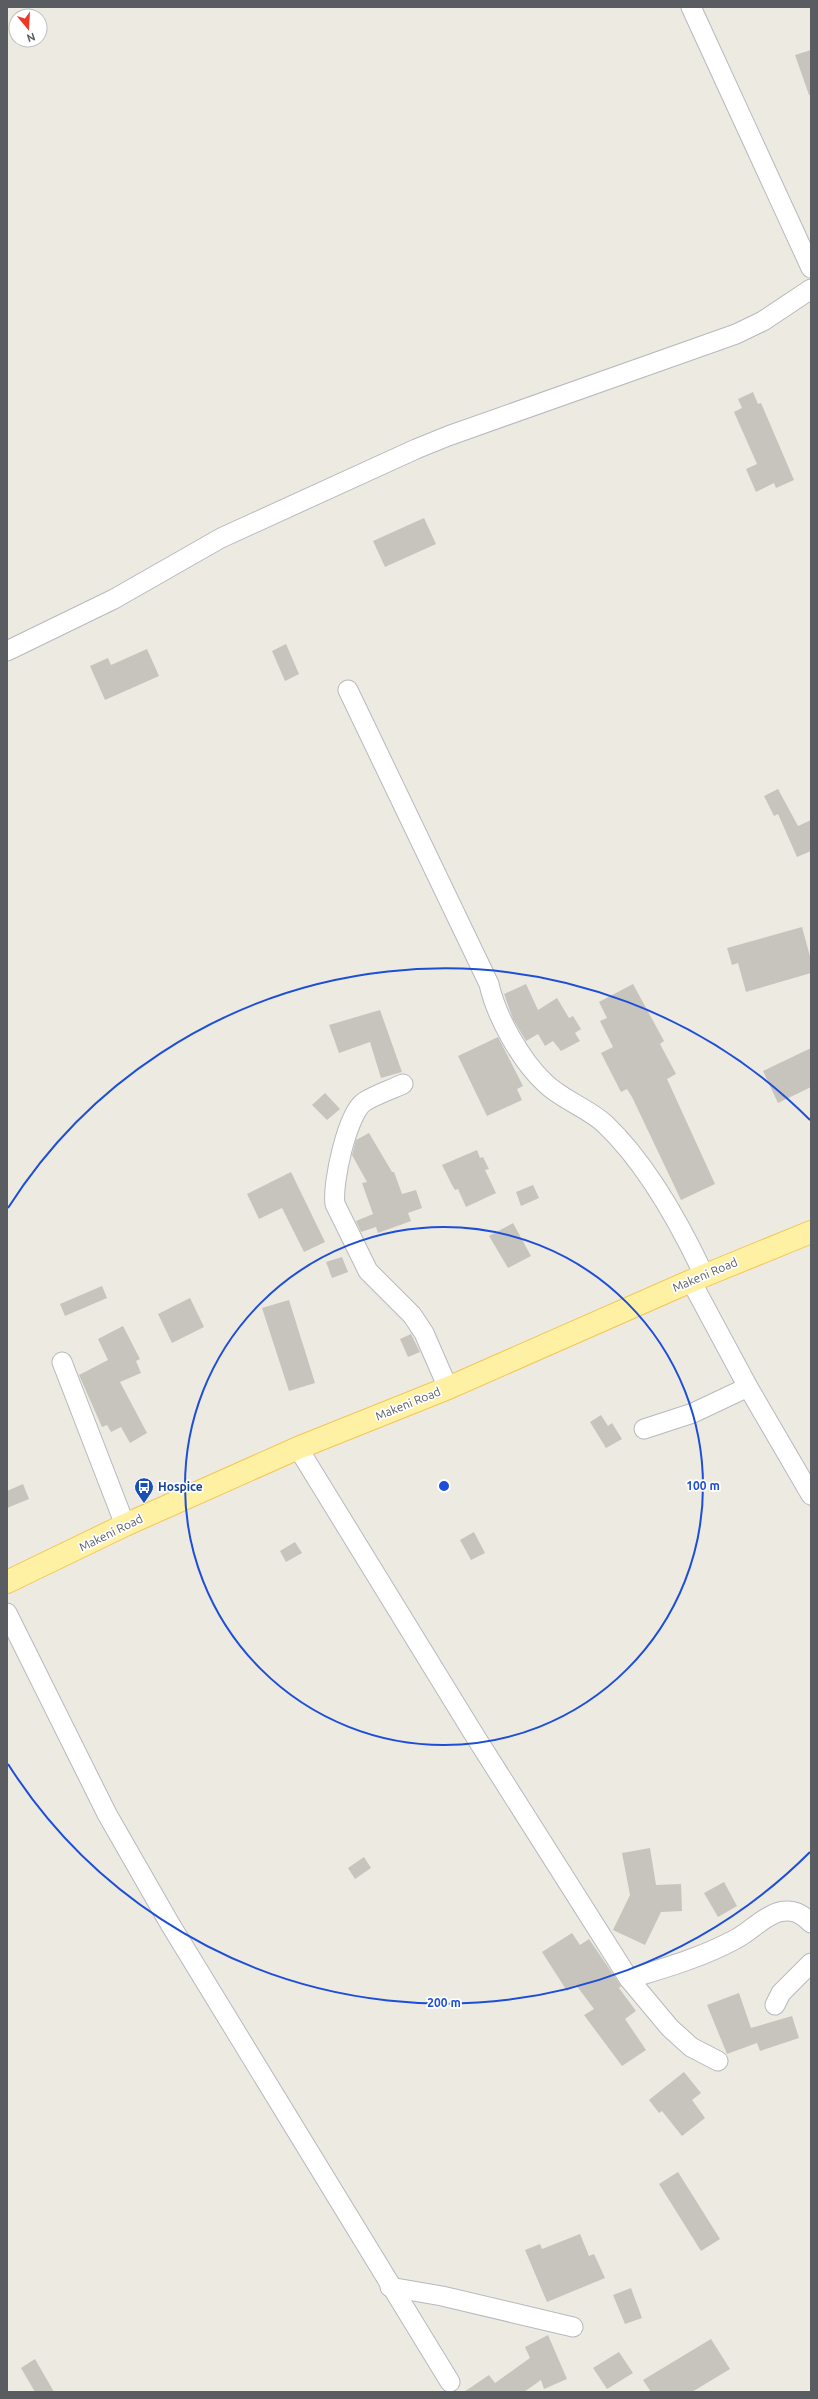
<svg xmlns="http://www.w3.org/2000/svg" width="818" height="2399" viewBox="0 0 818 2399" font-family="Ubuntu,sans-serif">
<rect width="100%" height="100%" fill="#edeae1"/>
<g fill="#c7c4be">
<path d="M811,50V95H809L795,55Z"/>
<path d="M753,392L758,404L761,403L794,480L776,488L774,483L756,492L746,469L757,464L734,412L742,408L738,399Z"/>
<path d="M424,518L436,544L385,567L373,541Z"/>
<path d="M286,644L299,674L285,681L272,651Z"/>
<path d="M147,649L159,676L105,700L90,666L108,658L111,665Z"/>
<path d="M778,789L798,826L811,820V851L797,857L778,814L774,816L764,796Z"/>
<path d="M802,927L811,960V973L746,992L738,963L732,965L727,948Z"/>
<path d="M526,984L538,1010L557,998L569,1018L573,1016L581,1029L575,1033L580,1041L561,1051L553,1041L545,1046L538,1034L526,1041L513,1019L504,994Z"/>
<path d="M633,984L664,1041L660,1044L676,1074L667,1079L715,1184L681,1200L632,1097L627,1089L621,1092L601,1053L613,1047L600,1021L607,1018L599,1002Z"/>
<path d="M380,1010L402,1072L381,1078L370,1042L339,1053L329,1025Z"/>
<path d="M498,1037L523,1086L517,1089L522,1100L487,1116L458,1056Z"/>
<path d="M811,1048V1087L778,1103L763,1071Z"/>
<path d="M325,1093L340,1109L327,1120L312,1105Z"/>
<path d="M369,1133L392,1172H394L402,1194L416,1190L422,1208L408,1213L411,1221L378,1233L376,1227L361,1232L356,1221L373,1214L362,1183L367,1182L352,1155L356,1140Z"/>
<path d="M477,1150L480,1158L483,1157L489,1169L485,1170L496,1193L466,1207L458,1189L455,1190L452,1185L442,1165Z"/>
<path d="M291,1172L325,1242L304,1252L282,1208L259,1219L247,1194Z"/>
<path d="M533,1185L539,1198L521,1206L516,1192Z"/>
<path d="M513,1223L531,1256L508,1268L489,1236Z"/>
<path d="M342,1257L348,1272L332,1278L326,1262Z"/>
<path d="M102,1286L107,1298L65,1316L60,1304Z"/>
<path d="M190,1298L204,1327L172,1343L158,1314Z"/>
<path d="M289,1300L315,1383L289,1391L262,1308Z"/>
<path d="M123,1326L140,1359L136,1361L141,1373L120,1382L147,1433L130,1443L121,1427L111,1432L107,1425L102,1427L79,1375L108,1360L98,1339Z"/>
<path d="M411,1334L420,1352L408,1357L400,1339Z"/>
<path d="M601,1415L608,1426L612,1423L622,1439L606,1448L590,1422Z"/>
<path d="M23,1484L29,1499L7,1508V1491Z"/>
<path d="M474,1532L485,1553L471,1560L460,1540Z"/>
<path d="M295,1542L302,1553L286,1562L280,1551Z"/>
<path d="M650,1848L656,1885L681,1884L682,1911L661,1912L645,1945L613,1930L630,1895L622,1853Z"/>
<path d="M364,1857L371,1868L355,1879L348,1868Z"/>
<path d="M724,1882L737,1906L718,1917L704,1893Z"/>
<path d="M572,1933L580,1945L589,1939L621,1986L619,1988L636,2011L625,2019L646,2050L622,2066L584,2015L594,2009L576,1985L567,1991L542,1952Z"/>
<path d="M739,1993L751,2028L792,2016L799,2038L760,2051L757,2043L727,2054L707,2005Z"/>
<path d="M684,2072L701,2093L692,2100L705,2118L682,2136L662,2111L659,2113L649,2100Z"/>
<path d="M678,2172L720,2239L701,2251L659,2184Z"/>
<path d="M580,2234L589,2256L594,2254L605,2278L547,2302L525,2250L540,2244L542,2249Z"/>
<path d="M631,2288L642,2318L625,2324L613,2295Z"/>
<path d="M548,2335L567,2379L544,2389L541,2380L524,2392H464L489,2375L495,2383L530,2358L525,2347Z"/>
<path d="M711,2339L730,2369L692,2392H651L643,2380Z"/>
<path d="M619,2352L633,2373L607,2389L593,2368Z"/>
<path d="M35,2359L54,2392H35L21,2368Z"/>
</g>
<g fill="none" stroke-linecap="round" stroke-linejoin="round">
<g stroke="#b6b9be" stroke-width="21">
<g id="minor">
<path d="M691,7L811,268"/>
<path d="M7,651L114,599L221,538L416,449L448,436L736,334L763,321L811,289"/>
<path d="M348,690L489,984C496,1016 521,1061 545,1083C562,1100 588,1108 605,1124C647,1164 680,1224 704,1275"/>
<path d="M403,1084C390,1090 375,1095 364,1102C347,1114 332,1184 335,1204L368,1271L412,1315L424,1333L448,1388"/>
<path d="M691,1281L748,1387L811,1495"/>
<path d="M62,1362L125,1525"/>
<path d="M644,1429L693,1413L748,1387"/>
<path d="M298,1448L475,1736L629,1979L670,2028L691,2047L718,2061"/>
<path d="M7,1613L107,1814L170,1924L450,2382"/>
<path d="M629,1979C664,1968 700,1958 732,1941C748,1934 762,1917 779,1912C793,1909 801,1913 811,1923"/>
<path d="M775,2005L781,1993L811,1963"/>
<path d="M390,2287L442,2296L573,2327"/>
</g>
</g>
<g stroke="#f3c753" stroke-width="24">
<path id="major" d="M7,1582L125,1525L298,1448L448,1388L691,1281L811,1232"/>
</g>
<use href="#minor" stroke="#fff" stroke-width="19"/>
<use href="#major" stroke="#fff1a3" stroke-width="22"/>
</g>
<g fill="none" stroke="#1d4ed8" stroke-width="2">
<circle cx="444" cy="1486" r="259"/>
<path d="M810 1852A517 517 0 0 1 8 1764M8 1208A517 517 0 0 1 810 1120"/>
</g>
<defs>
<g id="bus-pin" transform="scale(1)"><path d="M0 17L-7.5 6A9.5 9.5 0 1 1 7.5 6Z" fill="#1a4fb4" stroke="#fff"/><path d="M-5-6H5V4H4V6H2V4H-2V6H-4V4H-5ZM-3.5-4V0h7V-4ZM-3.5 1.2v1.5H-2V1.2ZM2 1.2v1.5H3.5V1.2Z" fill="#fff"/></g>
</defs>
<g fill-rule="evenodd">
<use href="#bus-pin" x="144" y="1487"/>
</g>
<g text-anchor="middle" stroke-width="3.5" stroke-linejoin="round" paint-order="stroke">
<g font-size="12" fill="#595d62" stroke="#fff">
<text transform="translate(705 1275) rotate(-23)" y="4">Makeni Road</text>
<text transform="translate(408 1404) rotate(-22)" y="4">Makeni Road</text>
<text transform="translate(111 1533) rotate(-26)" y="4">Makeni Road</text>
</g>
<g font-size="12" font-weight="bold" fill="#164399" stroke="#fff" text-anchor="start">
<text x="158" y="1491">Hospice</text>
</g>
</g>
<circle cx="444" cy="1486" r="6" fill="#1d4ed8" stroke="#fff" stroke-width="2"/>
<g font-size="12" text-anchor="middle" font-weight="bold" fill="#1d4ed8" stroke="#fff" stroke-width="3.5" stroke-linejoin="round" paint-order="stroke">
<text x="703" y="1490">100 m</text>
<text x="444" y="2007">200 m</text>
</g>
<rect width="818" height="2399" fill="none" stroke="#595d62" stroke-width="16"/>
<g transform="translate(28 28) rotate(162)"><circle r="19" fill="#ffffff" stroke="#bdbec0"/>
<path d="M0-3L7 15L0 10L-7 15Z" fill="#eb3928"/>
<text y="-6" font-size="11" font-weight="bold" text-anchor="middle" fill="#595d62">N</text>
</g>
</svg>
